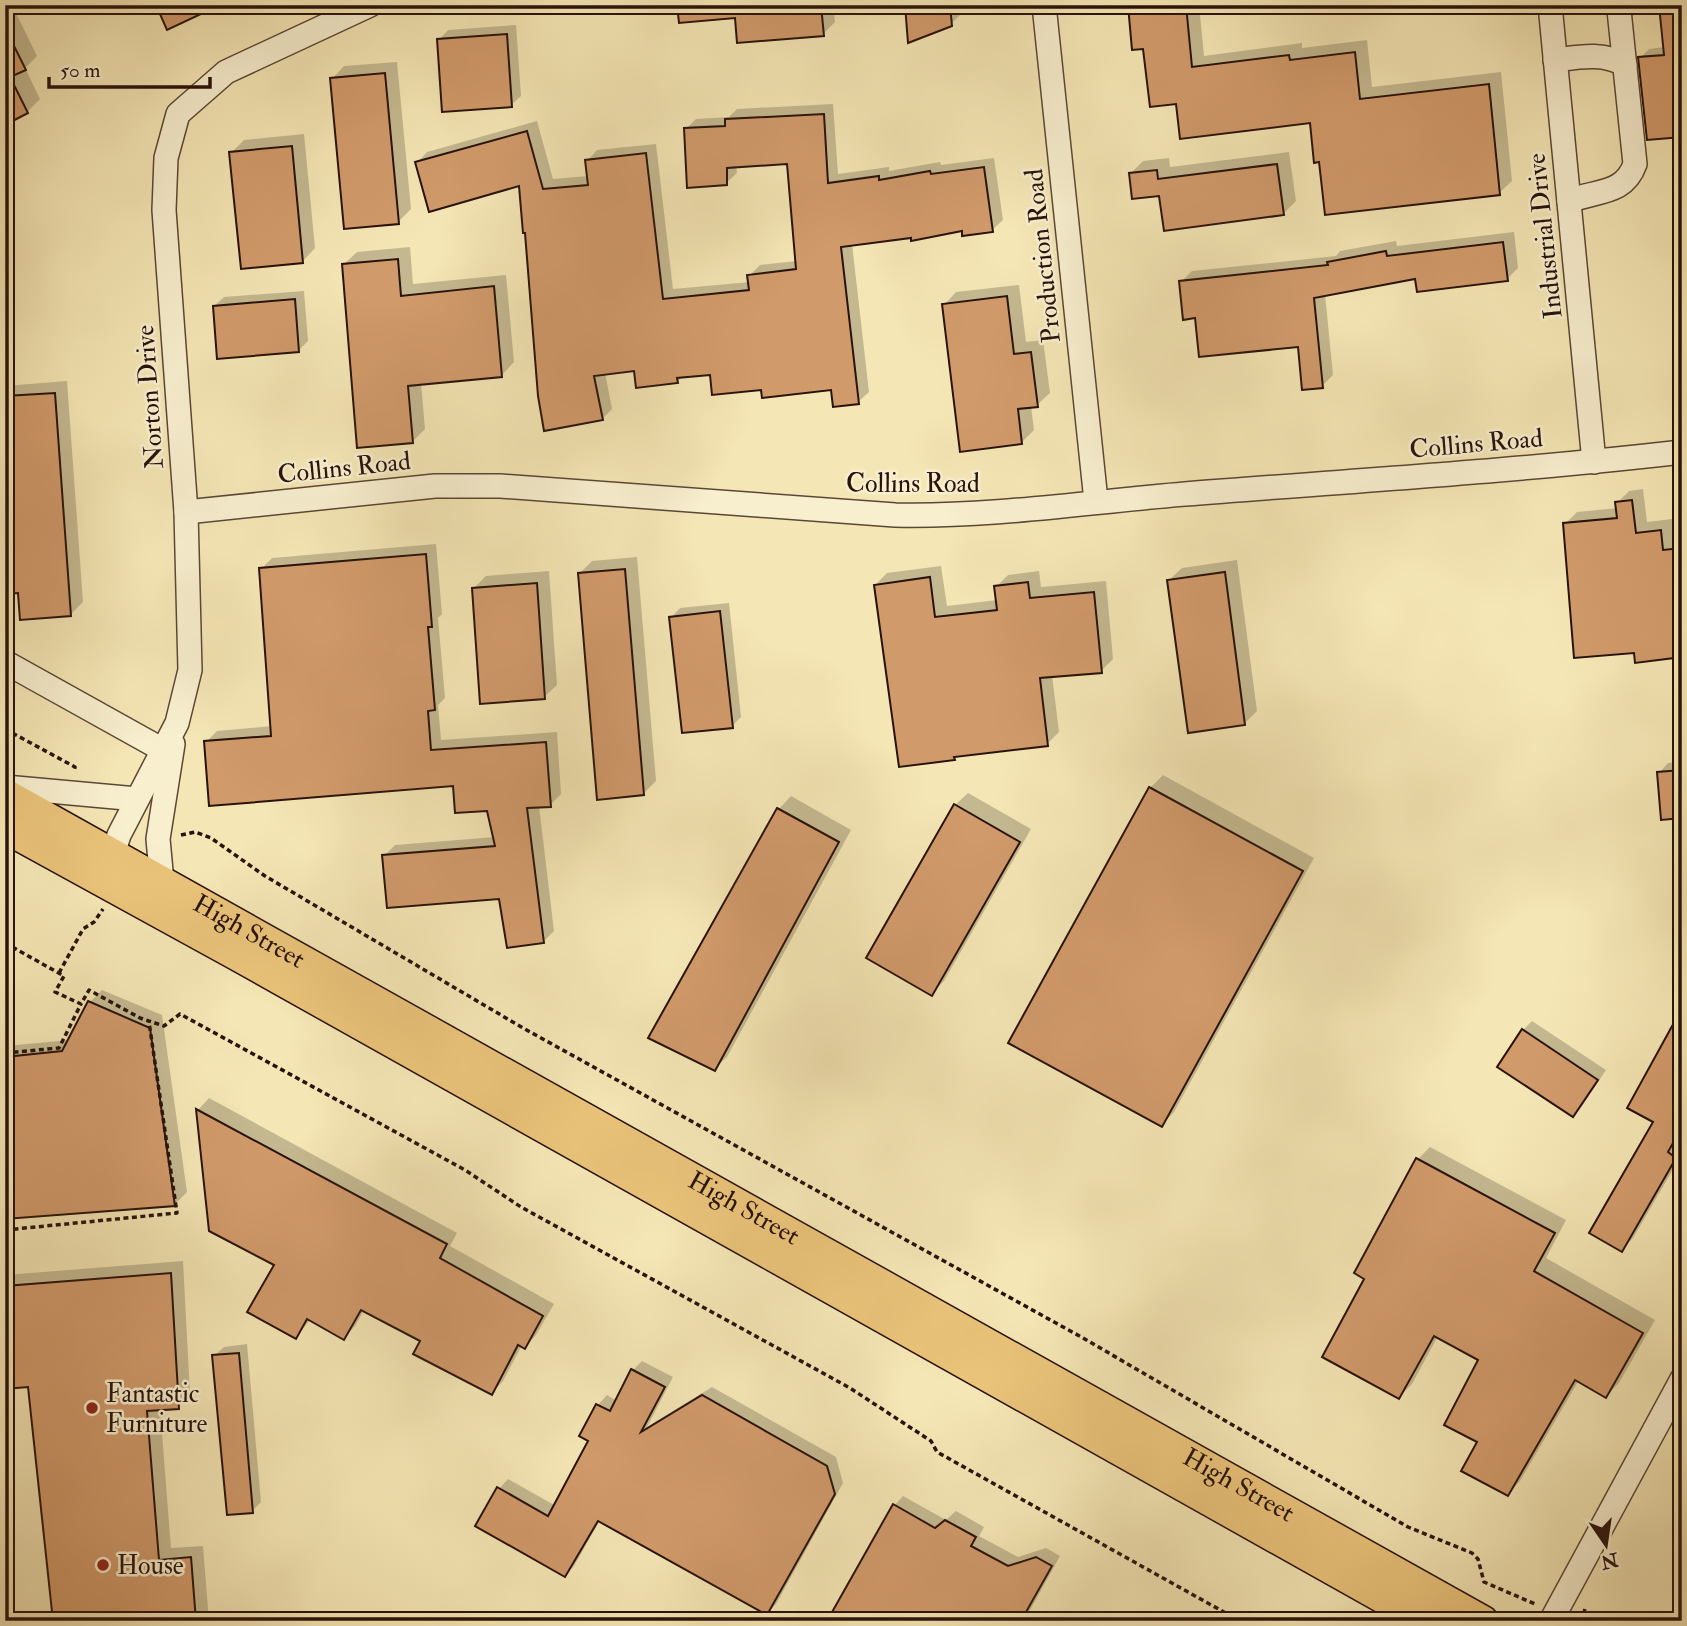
<svg xmlns="http://www.w3.org/2000/svg" width="1687" height="1626" viewBox="0 0 1687 1626" font-family="'IM FELL Double Pica',serif">
<rect width="100%" height="100%" fill="#f5e6b5"/>
<filter id="stains"><feTurbulence type="fractalNoise" baseFrequency=".00286" numOctaves="4"/><feColorMatrix values="0 0 0 0 .2 0 0 0 0 .09 0 0 0 0 .02 0 0 0 .5 -.17"/></filter>
<radialGradient id="worn" r=".72"><stop offset=".6" stop-color="#630" stop-opacity="0"/><stop offset="1" stop-color="#630" stop-opacity=".3"/></radialGradient>
<g fill="#0003">
<path d="M5,5H12L37,56L25,68L40,99L27,112L5,123Z"/>
<path d="M752,5H833L835,22L823,34Z"/>
<path d="M907,5H959L960,15L951,24Z"/>
<path d="M1130,5H1199L1204,56L1302,43V48L1367,40L1372,87L1501,72L1512,181L1499,193L1321,161L1311,121L1177,103L1145,47Z"/>
<path d="M1378,5H1436L1379,11Z"/>
<path d="M1682,5V178H1678L1674,136L1640,58L1649,49L1665,47Z"/>
<path d="M516,25L521,96L511,105L439,40L448,30Z"/>
<path d="M397,62L411,209L398,222L332,79L344,66Z"/>
<path d="M833,104L838,174L889,167V171L940,162L941,165L994,158L1003,220L992,230L963,229L852,244L869,392L858,402L833,388H762L712,374L683,376L677,382L636,369L605,373L612,409L602,419L527,231L521,184L417,163L427,152L537,121L553,179L589,176L587,161L597,150L656,144L673,289L750,282L749,276L760,265L797,261L789,163L736,165L737,173L726,183L686,129L696,119L729,117L737,109Z"/>
<path d="M304,134L315,248L303,261L231,153L244,140Z"/>
<path d="M1289,152L1296,201L1283,214L1161,194L1130,174L1143,161L1169,158L1170,167Z"/>
<path d="M1514,232L1518,268L1507,279L1417,277L1325,294L1333,375L1322,386L1299,345L1197,316L1181,282L1192,271L1336,256L1340,251L1396,241L1397,246Z"/>
<path d="M410,247L413,284L506,275L514,362L502,375L421,383L425,429L412,442L344,264L357,252Z"/>
<path d="M1019,285L1026,342L1043,340L1050,393L1037,405L1031,406L1034,430L1021,443L944,305L956,292Z"/>
<path d="M304,291L308,341L299,350L214,306L224,297Z"/>
<path d="M67,381L83,602L70,615L20,591L5,592V386Z"/>
<path d="M1643,489L1647,522L1672,519L1674,539L1682,538V656L1635,651L1565,524L1577,512L1618,508L1617,503L1629,491Z"/>
<path d="M436,544L442,614L438,618L445,698L438,705L441,740L557,732L561,794L550,805L539,806L554,931L543,942L500,897L384,856L395,845L495,837L488,809L454,784L206,742L217,731L272,726L261,569L272,558Z"/>
<path d="M637,557L656,781L643,794L580,573L592,561Z"/>
<path d="M1237,560L1257,711L1244,724L1169,580L1182,568Z"/>
<path d="M941,566L947,606L997,600L996,587L1008,575L1039,571L1041,587L1106,581L1113,659L1101,671L1052,675L1059,732L1047,744L957,755L954,758L875,585L887,573Z"/>
<path d="M549,571L557,685L544,697L474,588L486,576Z"/>
<path d="M729,603L741,717L732,726L671,618L680,608Z"/>
<path d="M1682,762V817L1659,773L1668,763Z"/>
<path d="M1163,775L1314,858L1174,1112L1162,1125L1150,788Z"/>
<path d="M968,793L1031,829L944,981L932,993L955,805Z"/>
<path d="M791,796L851,830L727,1057L714,1069L651,1037L779,809Z"/>
<path d="M102,990L162,1015L187,1192L175,1204L5,1217V1046L70,1040L90,1002Z"/>
<path d="M1682,1012V1134L1678,1141L1682,1143V1154L1633,1238L1622,1249Z"/>
<path d="M1532,1021L1606,1070L1582,1106L1573,1115L1523,1030Z"/>
<path d="M209,1098L457,1233L450,1246L554,1304L536,1335L525,1347L522,1345L503,1381L492,1393L422,1340L364,1310L355,1326L344,1338L311,1319L296,1337L277,1264L211,1230L198,1110Z"/>
<path d="M1430,1147L1566,1220L1546,1258L1655,1320L1619,1383L1606,1396L1579,1380L1520,1481L1508,1494L1479,1441L1481,1359L1438,1336L1412,1384L1399,1397L1367,1278L1418,1159Z"/>
<path d="M183,1261L190,1394L178,1407L160,1408L171,1548L203,1546L209,1621H54L30,1386L5,1387V1275Z"/>
<path d="M247,1344L261,1502L252,1511L214,1356L224,1347Z"/>
<path d="M642,1361L673,1377L647,1427L712,1387L836,1457L843,1483L776,1604L767,1613L600,1520L574,1566L565,1575L499,1489L508,1479L556,1506L590,1440L581,1435L598,1405L607,1395L617,1401L633,1370Z"/>
<path d="M903,1496L946,1520L956,1511L984,1527L979,1536L1018,1557L1046,1548L1060,1556L1024,1621H829L894,1506Z"/>
</g>
<g fill="#d19a6b" stroke="#28120a" stroke-width="2">
<path d="M156,5H220L167,30Z"/>
<path d="M677,5H821L824,36L737,43L735,18L679,23Z"/>
<path d="M905,5H950L952,26L908,43Z"/>
<path d="M1128,5H1186L1192,67L1289,55L1290,60L1355,52L1360,99L1489,84L1500,195L1325,215L1319,162L1314,163L1310,123L1180,139L1176,104L1150,107L1143,49L1132,50Z"/>
<path d="M1659,5H1682V137L1647,140L1638,57L1664,55Z"/>
<path d="M5,28L26,70L10,77L28,113L5,125Z"/>
<path d="M507,34L512,107L442,112L437,39Z"/>
<path d="M385,73L399,224L344,229L330,78Z"/>
<path d="M824,114L828,183L879,176V180L930,171L931,174L984,167L993,232L962,236V231L911,241V238L841,247L859,404L833,407L831,390L762,398L761,390L712,395L710,375L677,378L678,383L636,388L634,371L594,376L603,420L544,431L538,396L525,233H523L519,186L429,212L415,162L527,131L543,189L588,185L585,160L646,153L663,299L749,290L747,275L796,269L787,164L727,168V185L687,188L684,128L725,126V119Z"/>
<path d="M292,146L303,263L241,269L229,152Z"/>
<path d="M1277,164L1284,215L1164,231L1159,196L1132,199L1129,173L1157,170L1158,179Z"/>
<path d="M1503,242L1508,281L1417,292L1415,279L1314,298L1323,388L1302,390L1298,347L1199,357L1195,318L1183,320L1179,281L1328,265L1327,262L1386,251L1387,256Z"/>
<path d="M398,259L401,296L494,286L502,377L408,386L413,443L357,448L342,264Z"/>
<path d="M1007,296L1014,354L1031,352L1038,407L1018,409L1022,444L960,452L942,304Z"/>
<path d="M295,299L299,352L217,359L213,306Z"/>
<path d="M55,393L71,616L20,620L18,593L5,594V396Z"/>
<path d="M1632,500L1636,533L1661,530L1663,550L1682,548V657L1635,663L1634,653L1574,658L1563,523L1617,518L1615,502Z"/>
<path d="M426,554L432,627H428L435,710L428,711L431,750L546,742L551,807L527,808L544,943L507,948L499,899L387,908L382,855L495,846L487,811L455,813L453,786L209,806L204,741L271,736L259,568Z"/>
<path d="M625,569L644,795L597,800L578,573Z"/>
<path d="M1225,572L1245,725L1188,733L1167,580Z"/>
<path d="M930,577L935,617L997,610L994,586L1028,582L1030,598L1094,592L1102,673L1040,678L1048,746L954,757L955,760L899,767L874,585Z"/>
<path d="M537,583L545,699L480,704L472,588Z"/>
<path d="M720,611L733,728L682,733L669,617Z"/>
<path d="M1682,770V818L1661,820L1657,772Z"/>
<path d="M1149,787L1303,871L1162,1127L1008,1043Z"/>
<path d="M954,804L1020,842L932,996L866,958Z"/>
<path d="M777,808L839,842L715,1071L648,1038Z"/>
<path d="M88,1001L150,1028L175,1206L5,1219V1057L62,1051Z"/>
<path d="M1682,1008V1127L1668,1152L1676,1158L1622,1252L1589,1233L1653,1122L1627,1108Z"/>
<path d="M1522,1029L1598,1080L1573,1117L1497,1067Z"/>
<path d="M196,1109L447,1244L440,1258L543,1316L525,1349L518,1345L492,1395L413,1354L420,1341L361,1310L344,1340L307,1319L296,1339L247,1312L274,1265L209,1231Z"/>
<path d="M1416,1158L1555,1233L1534,1271L1643,1333L1606,1398L1575,1380L1508,1496L1461,1471L1477,1442L1444,1425L1478,1360L1434,1336L1399,1399L1322,1357L1364,1279L1354,1273Z"/>
<path d="M171,1273L179,1409L147,1411L159,1560L191,1557L196,1621H53L28,1387L5,1389V1286Z"/>
<path d="M239,1353L253,1513L227,1515L212,1355Z"/>
<path d="M631,1369L665,1387L641,1432L702,1395L827,1466L835,1494L767,1615L598,1521L565,1577L475,1526L497,1487L548,1516L588,1441L579,1436L596,1404L610,1411Z"/>
<path d="M893,1504L935,1528L945,1520L976,1537L971,1546L1008,1566L1036,1557L1052,1566L1021,1621H827Z"/>
</g>
<g fill="none" stroke-linecap="round" stroke-linejoin="round">
<g stroke="#5b4735" stroke-width="26">
<g id="minor">
<path d="M1044,5L1096,501"/>
<path d="M1550,5L1594,462"/>
<path d="M1555,60C1579,57 1604,52 1625,65"/>
<path d="M1569,201C1597,190 1624,195 1635,164L1619,10L1625,5"/>
<path d="M186,512L435,486H500L895,515C991,517 1089,502 1185,494C1351,481 1517,471 1682,452"/>
<path d="M5,662L163,750"/>
<path d="M5,787L137,799"/>
<path d="M106,868L113,854L119,835L177,723L190,670L186,512L164,210L166,158L178,114L226,72L370,5"/>
<path d="M162,882L158,839L173,744"/>
<path d="M1551,1621L1682,1379"/>
</g>
</g>
<g stroke="#28120a" stroke-width="33">
<g id="major">
<path id="s1" d="M5,794L1483,1621"/>
<path d="M5,828L233,953L1424,1621"/>
</g>
</g>
<g stroke="#28120a" stroke-width="3.5" stroke-dasharray="5 3.5" stroke-linecap="butt">
<path d="M5,729L75,767L74,771"/>
<path d="M181,835L195,832L211,838L265,876L523,1028L1083,1338L1408,1527L1472,1553L1478,1559L1484,1582L1535,1604"/>
<path d="M5,943L64,976L55,992L81,1004L89,990L140,1018L164,1026L180,1014L465,1170L521,1207L850,1388L931,1441L937,1452L1240,1621"/>
<path d="M59,973L83,929L94,922L103,909"/>
<path d="M5,1053L59,1048L81,1004"/>
<path d="M5,1230L177,1213L149,1022"/>
<path d="M1581,1621L1585,1609"/>
</g>
<use href="#minor" stroke="#f8efcf" stroke-width="23"/>
<use href="#major" stroke="#eac37a" stroke-width="30"/>
</g>
<g fill="#8f2418" stroke="#f8efcf" stroke-width="2.5">
<circle cx="92" cy="1408" r="7"/>
<circle cx="103" cy="1565" r="7"/>
</g>
<g text-anchor="middle" stroke-width="5" stroke-linejoin="round" paint-order="stroke">
<g font-size="26" fill="#28120a" stroke="#f8efcf">
<text transform="translate(1544 236) rotate(-96)" y="9">Industrial Drive</text>
<text transform="translate(1042 256) rotate(-96)" y="9">Production Road</text>
<text transform="translate(149 397) rotate(-94)" y="9">Norton Drive</text>
<text transform="translate(1476 443) rotate(-5)" y="9">Collins Road</text>
<text transform="translate(344 467) rotate(-6)" y="9">Collins Road</text>
<text x="913" y="492">Collins Road</text>
<text dy="9" stroke="none"><textPath href="#s1" startOffset="280">High Street</textPath></text>
<text dy="9" stroke="none"><textPath href="#s1" startOffset="847">High Street</textPath></text>
<text dy="9" stroke="none"><textPath href="#s1" startOffset="1414">High Street</textPath></text>
</g>
<g font-size="26" fill="#28120a" stroke="#f8efcf" text-anchor="start">
<text x="106" y="1402">Fantastic<tspan x="106" dy="30">Furniture</tspan></text>
<text x="117" y="1574">House</text>
</g>
</g>
<rect width="1687" height="1626" fill="none" stroke="#f5e6b5" stroke-width="28"/>
<rect x="7" y="7" width="1673" height="1612" fill="none" stroke="#28120a" stroke-width="3.5"/>
<rect x="14" y="14" width="1659" height="1598" fill="none" stroke="#28120a" stroke-width="2"/>
<g transform="translate(1606 1545) rotate(167)" stroke="#f8efcf" stroke-width="5" paint-order="stroke">
<path d="M0-5L12 26L0 18L-12 26Z" fill="#28120a"/>
<text y="-10" font-size="19" font-weight="bold" text-anchor="middle" fill="#28120a">N</text>
</g>
<path d="M49 77v10h161v-10" fill="none" stroke="#28120a" stroke-width="3.5"/>
<text x="60" y="77" font-size="21" fill="#28120a" stroke="#f8efcf" stroke-width="5" paint-order="stroke">50 m</text>
<rect width="100%" height="100%" filter="url(#stains)"/>
<rect width="100%" height="100%" fill="url(#worn)"/>
</svg>
